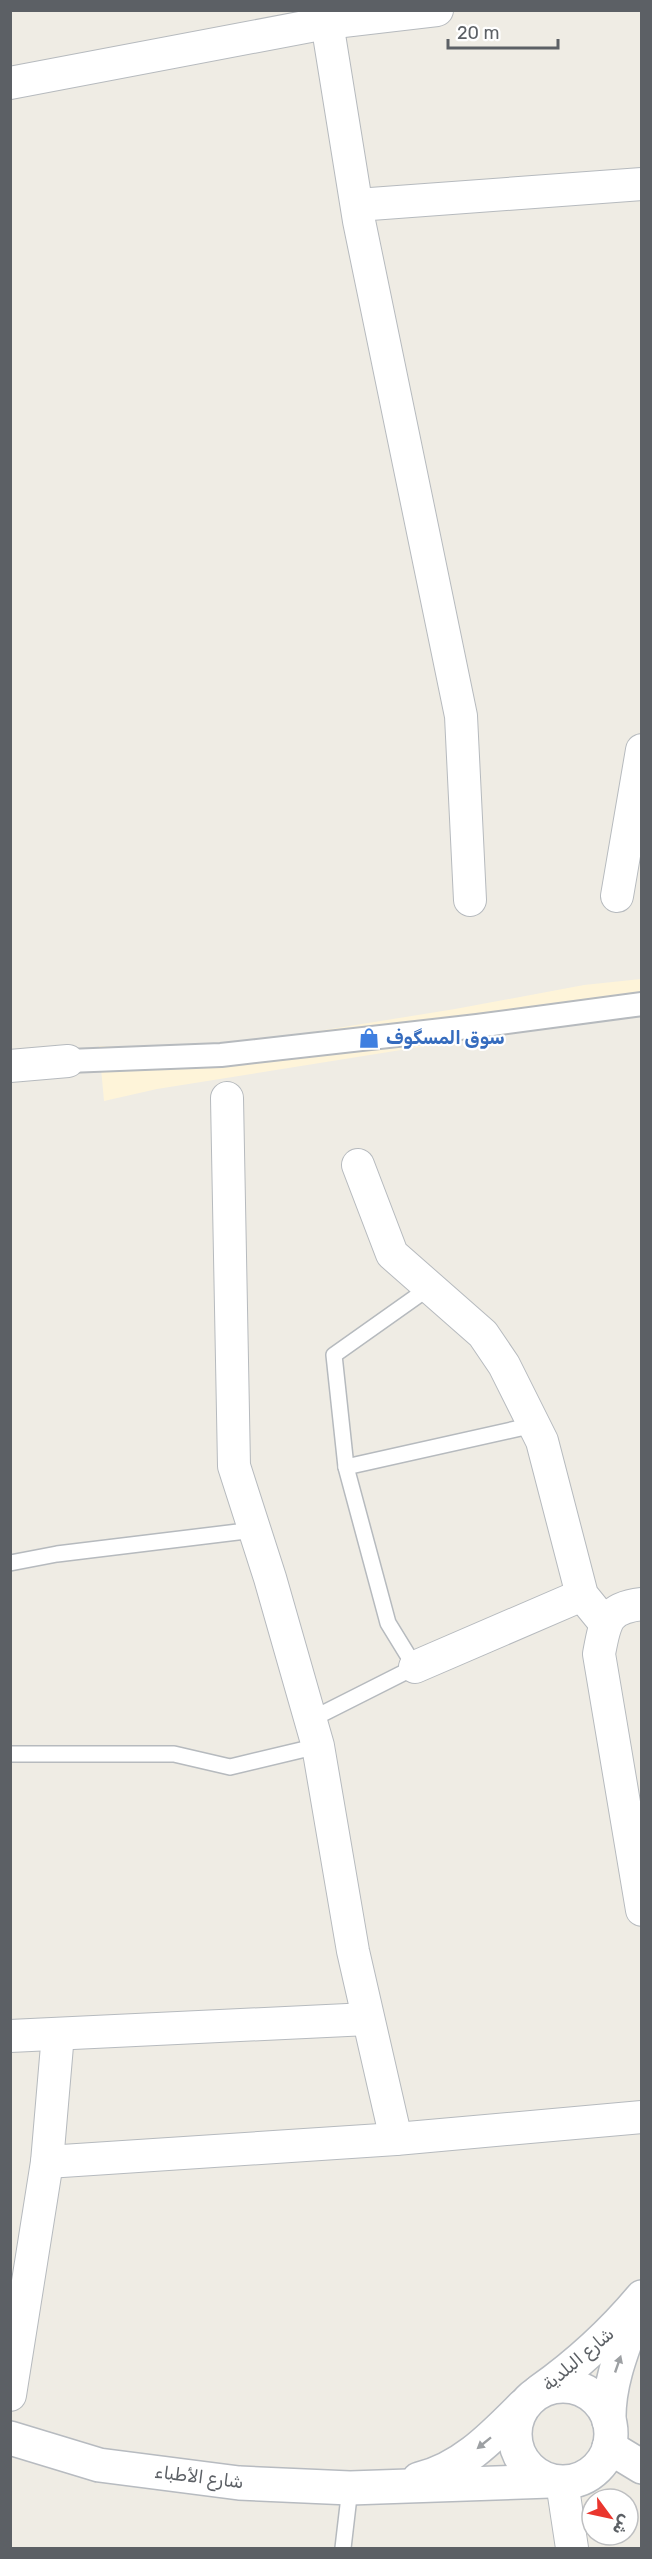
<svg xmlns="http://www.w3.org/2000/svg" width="652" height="2559" viewBox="0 0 652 2559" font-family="Rubik,Vazirmatn,sans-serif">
<rect width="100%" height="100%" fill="#efece4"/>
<path fill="#fef4d9" d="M641,979V1009L573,1016L451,1042L157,1089L104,1101L99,1046L171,1050L300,1034L455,1009L584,985Z"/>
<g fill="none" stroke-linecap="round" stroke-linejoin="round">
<g stroke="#b6babe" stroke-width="18">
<g id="service">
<path d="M346,1467L534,1425"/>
<path d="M10,1563L57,1554L254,1530"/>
<path d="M310,1720L415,1667L388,1623L346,1467L334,1355L430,1287"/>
<path d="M10,1754H174L230,1767L318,1746"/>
<path d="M343,2548L350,2488"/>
</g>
</g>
<g stroke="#b6babe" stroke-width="26">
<path id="pedestrian" d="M68,1061L221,1055L477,1026L642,1004"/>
</g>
<g stroke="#b6babe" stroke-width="34">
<g id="minor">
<path d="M325,10L359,221L461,716L470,900"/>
<path d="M10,83L326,23L437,10"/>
<path d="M357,205L642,184"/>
<path d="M617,896L642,750"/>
<path d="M10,1066L68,1061"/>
<path d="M227,1098L234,1466L270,1578L318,1746L353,1951L396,2139"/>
<path d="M358,1165L392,1254L483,1334L504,1365L542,1441L582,1595L604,1622"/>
<path d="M642,1604C606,1608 605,1622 599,1654L642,1910"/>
<path d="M415,1667L582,1595"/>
<path d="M10,2036L368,2019"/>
<path d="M47,2162L396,2139L642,2117"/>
<path d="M10,2395L47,2162L58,2034"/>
<path d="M562,2482L572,2548"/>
</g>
</g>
<g stroke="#b6babe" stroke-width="36">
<path id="tertiary" d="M609,2447L642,2467"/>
</g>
<g stroke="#b7bbc0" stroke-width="36">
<g id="secondary">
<circle cx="563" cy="2434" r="48"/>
<path d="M540,2391C578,2364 611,2334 642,2297"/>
<path d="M609,2421C608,2383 623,2348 636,2313"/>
<path d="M10,2438L99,2465L239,2483L350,2488L550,2481"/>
<path d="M419,2479C462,2469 493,2436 523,2406"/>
</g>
</g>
<use href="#service" stroke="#fff" stroke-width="15"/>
<use href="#pedestrian" stroke="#fff" stroke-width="22"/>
<use href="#minor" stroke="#fff" stroke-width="32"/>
<use href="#tertiary" stroke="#fff" stroke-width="33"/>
<use href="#secondary" stroke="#fff" stroke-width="33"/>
</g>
<defs><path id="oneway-solid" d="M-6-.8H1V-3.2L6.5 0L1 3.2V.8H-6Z" transform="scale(1.5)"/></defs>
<g fill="#9da0a3">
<use href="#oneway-solid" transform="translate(618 2364) rotate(-71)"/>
<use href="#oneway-solid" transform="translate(484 2443) rotate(141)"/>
</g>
<defs>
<g id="shop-bare" transform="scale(1.62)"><path d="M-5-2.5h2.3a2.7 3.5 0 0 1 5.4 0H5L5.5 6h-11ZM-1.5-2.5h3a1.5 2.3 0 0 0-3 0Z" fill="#3f7fe0" stroke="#fff" stroke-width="2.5" paint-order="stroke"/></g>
</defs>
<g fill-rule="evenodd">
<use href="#shop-bare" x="369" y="1038"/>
</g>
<g text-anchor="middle" stroke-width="4.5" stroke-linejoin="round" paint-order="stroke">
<g font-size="18" font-weight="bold" fill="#366cbe" stroke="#fff" text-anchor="start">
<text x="386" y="1044">سوق المسگوف</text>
</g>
<g font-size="18" fill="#5c6065" stroke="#fff">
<text transform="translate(578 2359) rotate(-40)" y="6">شارع البلدية</text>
<text transform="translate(199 2477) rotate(7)" y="6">شارع الأطباء</text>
</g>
</g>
<rect width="652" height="2559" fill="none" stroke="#5c6065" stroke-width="24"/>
<g transform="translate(610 2517) rotate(123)"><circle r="28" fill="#ffffff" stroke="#bebfc1" stroke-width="1.5"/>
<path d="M0-4.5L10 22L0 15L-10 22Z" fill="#ea362e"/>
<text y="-9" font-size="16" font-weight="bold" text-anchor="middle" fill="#5c6065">ش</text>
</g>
<path d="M448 39v9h110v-9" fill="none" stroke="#5c6065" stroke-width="3"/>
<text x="457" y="39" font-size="18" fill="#5c6065" stroke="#ffffff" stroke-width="4.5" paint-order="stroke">20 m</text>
</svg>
